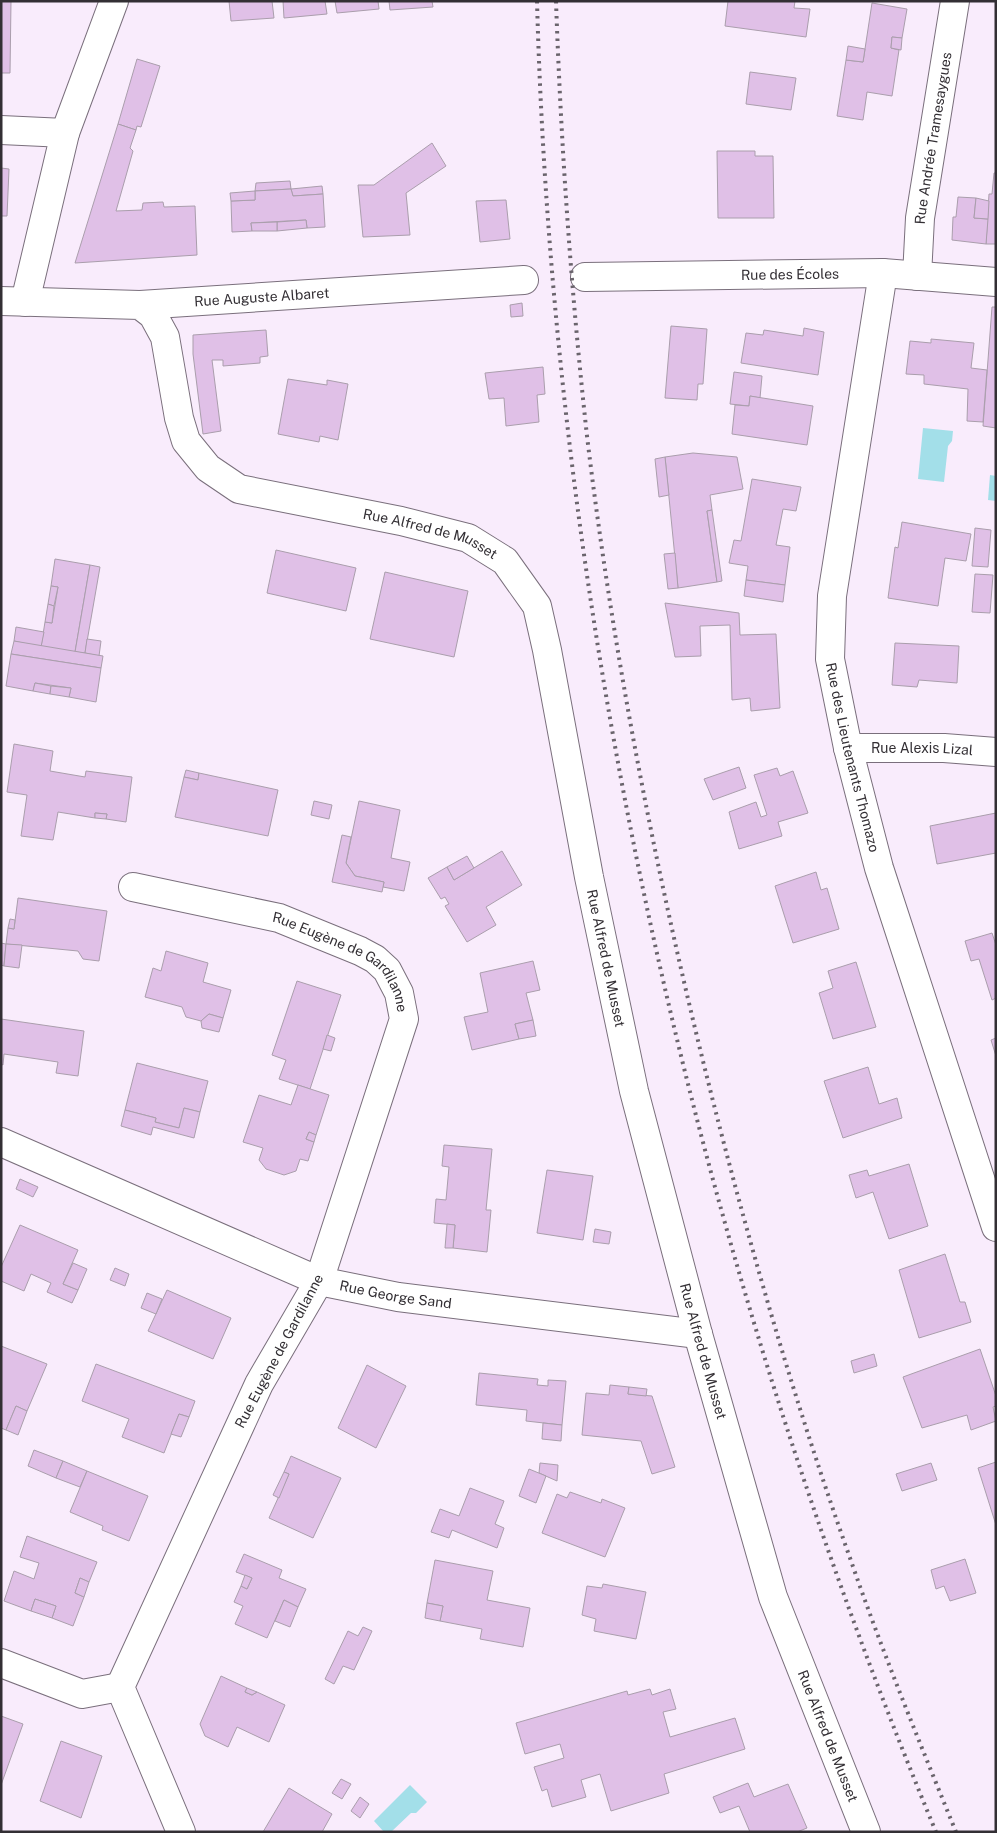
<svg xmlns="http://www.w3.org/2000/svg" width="997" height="1833" font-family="'Public Sans',sans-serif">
  <rect width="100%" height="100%" fill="#f9ecfc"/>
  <g fill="#a3dfe9">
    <path d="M923,428l30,3 -1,10 -4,5 -4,36 -26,-3z"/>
    <path d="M990,475l6,1v25l-8,-1z"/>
    <path d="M410,1785l17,17 -11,11h-5l-20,19h-7l-10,-11z"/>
  </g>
  <g fill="#e0c0e7" stroke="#aa9eac">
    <path d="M1,1h10l-1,72h-9z"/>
    <path d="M229,1h43l2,17 -43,3z"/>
    <path d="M283,1h42l2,13 -43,4z"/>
    <path d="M335,1h43l1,8 -42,4z"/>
    <path d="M389,1h43l1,6 -43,3z"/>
    <path d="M728,1h67l-1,7 16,1 -4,28 -81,-11z"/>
    <path d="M872,3l35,6 -5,29 -10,-1 -1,11 8,2 -7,46 -25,-4 -4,28 -26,-4 9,-56 17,2z"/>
    <path d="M892,37l10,1 -1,12 -10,-2z"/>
    <path d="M848,46l17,3 -2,13 -17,-2z"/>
    <path d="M137,59l23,7 -19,61 -4,-1 -1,4 -18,-6z"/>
    <path d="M750,72l46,6 -5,32 -45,-6z"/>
    <path d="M118,124l18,6 -6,18 3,3 -17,60 26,-1 1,-7 20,-1 1,5 31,-1 2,49 -122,8z"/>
    <path d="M432,143l14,23 -40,27 4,42 -47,2 -5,-52h16z"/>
    <path d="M717,151h38v5h18l1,62h-56z"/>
    <path d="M1,168l8,1 -2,47h-6z"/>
    <path d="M994,173h2v71h-10l3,-50h3z"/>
    <path d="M290,181l1,8 -36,2 1,-8z"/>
    <path d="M322,186l1,8 -30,2 -2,-7z"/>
    <path d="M291,189l2,7 30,-2 2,33 -18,1 -1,-8 -55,3 1,8 -20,1 -1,-31 24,-1v-9z"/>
    <path d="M255,191v9l-24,1 -1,-8z"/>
    <path d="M958,197l18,1 -2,20 14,1 -2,25 -34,-4 1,-23h3z"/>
    <path d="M976,198l13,3 -1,18 -14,-1z"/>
    <path d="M506,200l4,39 -30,3 -4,-41z"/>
    <path d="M306,220l1,8 -30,3v-9z"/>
    <path d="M277,222v9h-25l-1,-8z"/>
    <path d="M522,303l1,13 -12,1 -1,-12z"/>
    <path d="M992,307h4v121l-13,-2z"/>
    <path d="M671,326l36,3 -4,55h-5l-1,16 -32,-2z"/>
    <path d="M804,328l20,4 -6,43 -77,-12 5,-30 17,2 1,-5 39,6z"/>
    <path d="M266,330l2,26 -8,1v6l-37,3v-6h-11l9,71 -18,3 -10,-80v-19z"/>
    <path d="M931,339l43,4 -3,25 16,2 -4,52 -16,-1 1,-32 -44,-5v-9l-18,-1 4,-33 21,2z"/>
    <path d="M543,367l2,27 -8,1 2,27 -33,4 -2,-28 -15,1 -4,-26z"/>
    <path d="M734,372l28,4 -2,22 -10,-2 -1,10 -19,-2z"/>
    <path d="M288,379l39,6v-5l21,4 -10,56 -18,-4 -1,6 -41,-8z"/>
    <path d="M750,396l63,10 -6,39 -75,-11 3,-29 14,1z"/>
    <path d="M693,453l44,4 6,32 -33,6 2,15 -5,1 10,71 -39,6 -13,-131z"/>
    <path d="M665,457l4,38 -10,2 -4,-38z"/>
    <path d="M752,479l49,8 -5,24 -13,-2 -7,36 14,2 -5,38 -39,-5 2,-14 -19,-3 5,-23 7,1z"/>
    <path d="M712,510l10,71 -5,1 -10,-71z"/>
    <path d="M902,522l69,12 -5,27 -21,-3 -7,48 -50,-8 7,-51 3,1z"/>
    <path d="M975,528l16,2 -3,37 -16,-1z"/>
    <path d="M276,550l80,18 -10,43 -79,-18z"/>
    <path d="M675,553l3,35 -10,1 -4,-35z"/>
    <path d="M55,559l35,6 -15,87 -34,-5 4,-25 7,1 6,-36 -7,-1z"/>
    <path d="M90,565l10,2 -15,86 -10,-1z"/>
    <path d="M385,572l83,19 -14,66 -84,-18z"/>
    <path d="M975,574l18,1 -3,38 -18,-1z"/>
    <path d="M746,580l39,5 -2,17 -39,-6z"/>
    <path d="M51,586l7,1 -4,19 -6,-2z"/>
    <path d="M665,603l74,10 1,22 36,-1 4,74 -29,3 -1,-13 -18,2 -2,-75 -30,1 1,30 -26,1z"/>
    <path d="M48,604l6,2 -2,17 -7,-1z"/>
    <path d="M16,627l28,5 -3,15 -27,-6z"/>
    <path d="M87,639l14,2 -2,15 -14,-3z"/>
    <path d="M14,641l89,15 -2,12 -90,-14z"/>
    <path d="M895,643l64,3 -2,37 -38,-3 -2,7 -25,-2z"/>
    <path d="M11,654l90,14 -5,34 -27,-5 2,-9 -36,-5 -2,8 -27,-5z"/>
    <path d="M35,683l16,3 -1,8 -17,-3z"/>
    <path d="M51,686l20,2 -2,9 -19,-3z"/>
    <path d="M14,744l39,7 -3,20 35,6 1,-6 46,6 -6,45 -20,-3 1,-5 -12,-1v5l-37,-6 -5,28 -32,-4 6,-41 -20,-3z"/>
    <path d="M739,767l7,21 -33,12 -9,-21z"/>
    <path d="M777,768l3,8 13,-5 15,42 -30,9 4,14 -43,13 -10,-37 27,-10 5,15 6,-2 -13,-40z"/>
    <path d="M186,770l13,3 -1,7 -14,-3z"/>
    <path d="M199,773l79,17 -10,46 -93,-19 9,-40 14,3z"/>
    <path d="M314,801l18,4 -3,14 -18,-4z"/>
    <path d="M359,801l41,9 -9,48 19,4 -6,29 -21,-4 1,-5 -29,-6 -9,-13z"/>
    <path d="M95,813l12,1 -1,5 -11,-1z"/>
    <path d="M996,813v40l-59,11 -7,-38z"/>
    <path d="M342,835l9,2 -5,26 9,13 29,6 -2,10 -50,-10z"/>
    <path d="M502,851l20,34 -36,22 10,18 -29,17 -22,-36 4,-2 -4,-7 -4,2 -13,-21 19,-11 7,13z"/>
    <path d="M467,856l7,12 -20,12 -7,-13z"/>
    <path d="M816,872l5,18 6,-2 12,41 -46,14 -18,-57z"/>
    <path d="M18,898l89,13 -8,50 -16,-2 -5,-8 -72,-7 2,-16 6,1z"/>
    <path d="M10,919l5,1 -1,9 -6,-1z"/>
    <path d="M992,933l4,12v53l-4,2 -13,-41 -8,2 -6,-20z"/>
    <path d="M1,943l5,1 -2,22 -3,-1z"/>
    <path d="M6,944l16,1 -3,23 -15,-2z"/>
    <path d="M166,951l42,12 -5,19 28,8 -8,28 -14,-4 -8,7 -15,-4 -4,-10 -37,-10 8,-29 8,3z"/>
    <path d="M533,961l7,29 -14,3 7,27 -18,4 4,15 -47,11 -8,-33 24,-5 -8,-39z"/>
    <path d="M856,962l20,65 -43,12 -14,-46 14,-5 -5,-17z"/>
    <path d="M297,981l44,14 -31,94 -31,-10 7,-19 -14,-5z"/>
    <path d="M209,1014l14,4 -4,14 -17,-4 -1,-7z"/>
    <path d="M1,1019l83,12 -6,45 -22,-3 2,-11 -54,-8 -1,11 -2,-1z"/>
    <path d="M533,1020l3,16 -17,3 -4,-15z"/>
    <path d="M327,1035l8,3 -4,13 -8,-2z"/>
    <path d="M996,1038v18l-5,-16z"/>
    <path d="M137,1063l71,18 -8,31 -16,-4 -5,20 -24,-6 1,-4 -31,-8z"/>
    <path d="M868,1067l11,37 18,-6 5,20 -59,20 -19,-57z"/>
    <path d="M298,1085l31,10 -13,40 -7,-3 -3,7 8,3 -6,19 -8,-2 -4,12 -12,4 -18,-6 -7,-9 4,-12 -20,-6 16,-47 32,10z"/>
    <path d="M184,1108l16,4 -6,26 -41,-11 -2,8 -30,-9 4,-16 31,8 -1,4 24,6z"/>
    <path d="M309,1132l7,3 -2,7 -8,-3z"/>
    <path d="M444,1145l48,4 -6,61h5l-4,42 -34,-4 2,-23 -21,-2 2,-24 10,1 3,-33 -7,-1z"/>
    <path d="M909,1164l19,62 -39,13 -16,-47 -17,6 -7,-23 18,-5 2,6z"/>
    <path d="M547,1170l46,6 -10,64 -46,-7z"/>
    <path d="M20,1179l18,8 -5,10 -17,-8z"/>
    <path d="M447,1224l8,1 -2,23h-8z"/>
    <path d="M20,1225l58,25 -15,34 15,6 -6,13 -25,-11 4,-9 -20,-9 -7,17 -23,-10v-14z"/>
    <path d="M595,1229l16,3 -2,12 -16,-2z"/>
    <path d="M945,1254l15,48h5l6,20 -52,16 -20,-68z"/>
    <path d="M73,1263l14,6 -9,21 -15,-6z"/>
    <path d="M115,1268l14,6 -4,12 -15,-6z"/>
    <path d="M167,1290l64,28 -18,41 -65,-28z"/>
    <path d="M147,1293l15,6 -6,15 -15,-6z"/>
    <path d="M1,1346l46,18 -20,47 -11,-5 -10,24 -5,-2z"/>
    <path d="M980,1349l16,47v10l-3,1 3,14 -25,9 -4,-15 -45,13 -19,-51z"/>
    <path d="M874,1354l3,12 -23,7 -3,-12z"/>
    <path d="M96,1364l99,37 -6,16 -10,-3 -15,39 -42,-16 7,-18 -47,-18z"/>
    <path d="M367,1365l39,21 -30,62 -38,-20z"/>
    <path d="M479,1373l59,6 -1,6 11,1v-6l18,1 -4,44 -36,-4 1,-11 -51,-5z"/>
    <path d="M610,1385l19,2 -1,7 24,2 23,71 -23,7 -11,-33 -59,-6 4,-42 23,2z"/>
    <path d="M629,1387l18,2 -1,7 -18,-2z"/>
    <path d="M16,1406l11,5 -9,24 -12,-5z"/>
    <path d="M179,1414l10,3 -8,20 -10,-3z"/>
    <path d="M543,1423l19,2 -1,16 -19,-2z"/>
    <path d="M34,1450l29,11 -7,17 -28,-12z"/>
    <path d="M291,1456l50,22 -28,60 -44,-20 20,-44 -5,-2z"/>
    <path d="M63,1461l24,10 -7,16 -24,-9z"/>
    <path d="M996,1462v63l-18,-57z"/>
    <path d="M540,1463l18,2 -1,16 -18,-8z"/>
    <path d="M931,1463l6,17 -35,11 -6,-17z"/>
    <path d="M529,1469l17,7 -10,27 -17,-7z"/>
    <path d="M87,1471l61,25 -19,45 -27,-11 1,-4 -33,-14z"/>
    <path d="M284,1472l5,2 -10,24 -6,-3z"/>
    <path d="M470,1488l34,13 -9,23 9,4 -7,20 -45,-18 -3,8 -18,-6 9,-23 19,7z"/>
    <path d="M570,1492l31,11 1,-4 23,9 -20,49 -63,-24 15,-39 10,4z"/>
    <path d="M27,1536l70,26 -8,20 -9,-4 -5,15 9,4 -11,29 -21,-8 4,-12 -21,-7 -4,12 -27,-10 10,-30 20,8 5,-16 -19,-6z"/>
    <path d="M244,1554l38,16 -3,8 27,11 -8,18 -14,-7 -17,38 -32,-14 8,-18 -9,-4 7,-16 6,3 5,-11 -16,-6z"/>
    <path d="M965,1559l11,34 -26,8 -6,-15 -8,3 -5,-19z"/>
    <path d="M435,1560l58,11 -6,29 43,8 -7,39 -43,-8 2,-10 -42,-8 3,-15 -16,-3z"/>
    <path d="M245,1575l7,3 -5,11 -6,-3z"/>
    <path d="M80,1578l9,4 -5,15 -9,-4z"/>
    <path d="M603,1584l43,8 -10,47 -42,-8 2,-12 -14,-4 5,-29 15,2z"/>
    <path d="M35,1599l21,7 -4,12 -21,-7z"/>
    <path d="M284,1600l14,7 -8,20 -15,-6z"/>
    <path d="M427,1603l16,3 -3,15 -15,-3z"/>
    <path d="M363,1627l9,4 -18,39 -11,-4 -9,18 -9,-5 23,-48 10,5z"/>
    <path d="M221,1676l26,12 -2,4 7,3 5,-3 28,13 -16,37 -32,-15 -9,20 -23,-11 -5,-12z"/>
    <path d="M247,1688l10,4 -5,3 -7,-3z"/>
    <path d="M650,1689l2,6 18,-6 6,20 -13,3 7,25 65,-19 10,31 -81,25 5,19 -58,18 -11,-37 -19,6 5,17 -34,10 -5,-18 -5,2 -8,-24 30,-9 -4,-14 -35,10 -9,-31 111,-32 1,4z"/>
    <path d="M1,1716l22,8 -22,61z"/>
    <path d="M61,1741l41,15 -21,62 -41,-17z"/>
    <path d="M341,1779l10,5 -9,15 -10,-6z"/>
    <path d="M748,1783l6,14 34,-13 19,44 -10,4h-47l-11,-26 -19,7 -7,-16z"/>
    <path d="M289,1788l43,26 -10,18h-59z"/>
    <path d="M360,1797l9,7 -9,14 -9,-7z"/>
  </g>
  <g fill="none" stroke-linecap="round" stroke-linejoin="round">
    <defs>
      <g id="minor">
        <path d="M1,130l64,3 -40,169"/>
        <path d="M65,133l49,-132"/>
        <path id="s1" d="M883,273l-51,323 -2,63 18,89 31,120 117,359"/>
        <path id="s2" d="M917,276l3,-58 35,-217"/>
        <path id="s3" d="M585,277l298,-4 113,9"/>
        <path id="s4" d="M140,305l384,-25"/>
        <path id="s5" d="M848,748h96l52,4"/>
        <path id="s6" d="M133,887l146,31 81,33 15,8 12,11 12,23 5,26 -85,262 -60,103 -139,303 61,145"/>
        <path id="s7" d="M1,1142l318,139 79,16 300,37"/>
        <path d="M1,1663l81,31 38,-7"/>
      </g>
      <g id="tertiary">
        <path id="s8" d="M1,301l139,4 13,10 12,22 14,81 7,23 22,27 31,21 162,32 67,17 37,23 32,45 10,44 42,227 45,214 64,243 75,263 93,235"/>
      </g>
    </defs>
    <use href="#minor" stroke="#7a6f7c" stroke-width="30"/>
    <use href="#tertiary" stroke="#7a6f7c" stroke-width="30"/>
    <use href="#minor" stroke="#fff" stroke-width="28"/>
    <use href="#tertiary" stroke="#fff" stroke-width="28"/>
    <g stroke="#6a646c" stroke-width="4" stroke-dasharray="2.5 5" stroke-linecap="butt">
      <path d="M537,1c17,627 159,1253 399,1831"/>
      <path d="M556,1c5,145 15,290 31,435 27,225 71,449 127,669 39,153 83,304 136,453 32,93 69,183 106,274"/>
    </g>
  </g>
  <g text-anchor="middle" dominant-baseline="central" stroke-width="4" stroke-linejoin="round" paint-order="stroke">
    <g font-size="14" fill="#332f34" stroke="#fefffe">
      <text stroke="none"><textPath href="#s2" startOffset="139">Rue Andrée Tramesaygues</textPath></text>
      <text stroke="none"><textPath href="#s3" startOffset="205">Rue des Écoles</textPath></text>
      <text stroke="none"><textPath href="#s4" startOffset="122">Rue Auguste Albaret</textPath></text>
      <text stroke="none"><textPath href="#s8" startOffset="556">Rue Alfred de Musset</textPath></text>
      <text stroke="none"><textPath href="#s5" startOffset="74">Rue Alexis Lizal</textPath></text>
      <text stroke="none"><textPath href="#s1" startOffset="491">Rue des Lieutenants Thomazo</textPath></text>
      <text stroke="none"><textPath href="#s8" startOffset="1051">Rue Alfred de Musset</textPath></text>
      <text stroke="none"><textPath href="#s6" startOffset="229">Rue Eugène de Gardilanne</textPath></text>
      <text stroke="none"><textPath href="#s7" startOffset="425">Rue George Sand</textPath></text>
      <text transform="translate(279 1351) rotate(-62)">Rue Eugène de Gardilanne</text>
      <text stroke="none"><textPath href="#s8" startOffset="1456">Rue Alfred de Musset</textPath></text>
      <text stroke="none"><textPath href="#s8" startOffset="1861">Rue Alfred de Musset</textPath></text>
    </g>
  </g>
  <rect width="997" height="1833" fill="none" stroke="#332f34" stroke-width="5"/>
</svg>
